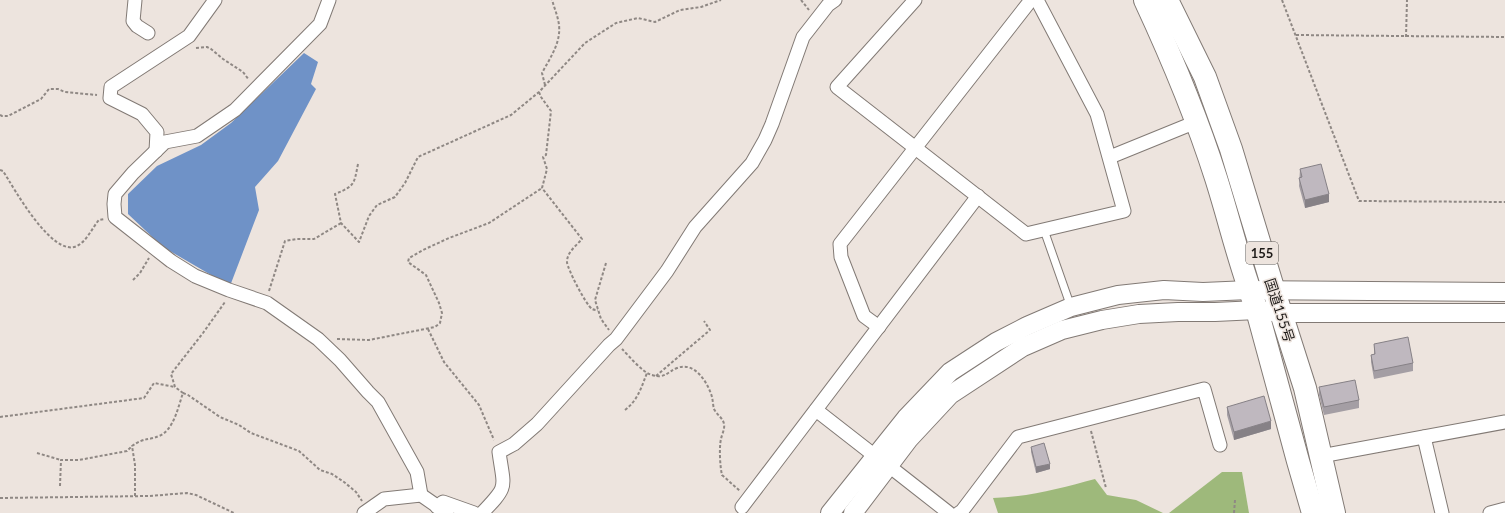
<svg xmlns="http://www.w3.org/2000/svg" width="1505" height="513" font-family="Lato,'Noto Sans JP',sans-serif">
  <rect width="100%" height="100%" fill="#ede4de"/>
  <g fill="#9eb97b">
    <path d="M1222,472h20l7,41h-80z"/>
    <path d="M1095,479l12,16 29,5 27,13h-165l-5,-15c35,-1 69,-10 102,-19z"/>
  </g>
  <path fill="#6f92c7" d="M304,53l14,9 -7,22 5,5 -38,72 -23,26 4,23 -29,76 -67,-39 -35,-33v-20l29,-28 44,-21 30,-22z"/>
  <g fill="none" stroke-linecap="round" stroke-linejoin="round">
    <defs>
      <path id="lane" d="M1044,230l27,77"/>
      <g id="street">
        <path d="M135,0l-2,21 4,5 11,7"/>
        <path d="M329,0l-9,24 -85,86 -38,26 -32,6 -32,31 -18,21 -1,10 1,13 56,44 24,15 34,14 38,13 51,36 22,21 28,32 10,10 39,70 4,23"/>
        <path d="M915,0l-78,87 189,147 98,-23 -27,-97 -60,-114"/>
        <path d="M156,151l1,-19 -15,-18 -32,-16 1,-11 78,-51 26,-36"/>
        <path d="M1110,157l86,-35"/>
        <path d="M879,327l-15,-11 -23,-59 -1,-13 191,-244"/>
        <path d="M816,410l59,46"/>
        <path d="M1424,437l18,76"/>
        <path d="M1321,456l184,-34"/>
        <path d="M889,466l60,47"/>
        <path d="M437,507l6,-5 31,11"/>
        <path d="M742,507l236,-311"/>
        <path d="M364,513l20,-14 37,-4 26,18"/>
        <path d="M482,513c27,-28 22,-24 17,-61l15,-8 23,-20 72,-79 7,-6 51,-68 28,-44 57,-64 13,-23 7,-16 31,-87 25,-32 7,-5"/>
        <path d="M959,513l3,-2 56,-74 186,-48 16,56"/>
        <path d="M1490,513l15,-4"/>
      </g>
      <g id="secondary">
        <path d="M830,513l76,-95 44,-46 46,-30 31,-16 44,-19 47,-12 46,-5 39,2 46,-2 256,2"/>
        <path d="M853,513l56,-74 41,-44 73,-48 39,-17 40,-10 37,-6 39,-2h37l42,-2 24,3h224"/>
      </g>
      <g id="highway">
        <path d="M1145,0c27,58 52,118 71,178 14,44 24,89 41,132l41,151 15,52"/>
        <path d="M1167,0l38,77 26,72 43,142 31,97 29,125"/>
      </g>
    </defs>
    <use href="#lane" stroke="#827a75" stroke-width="9"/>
    <use href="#street" stroke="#827a75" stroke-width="15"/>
    <use href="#secondary" stroke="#827a75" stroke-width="20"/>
    <use href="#highway" stroke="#827a75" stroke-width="24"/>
    <g stroke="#8f8884" stroke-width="2" stroke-dasharray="3 2" stroke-linecap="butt">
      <path d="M801,0l8,10"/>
      <path d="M1282,0l77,201 146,1"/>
      <path d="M1296,35l209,2"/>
      <path d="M1406,37l1,-37"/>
      <path d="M196,48l11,-1 4,2 12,10 20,13 6,8"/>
      <path d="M545,85l-3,-12c8,-15 19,-30 17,-48 -1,-8 -4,-15 -6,-22l-1,-3"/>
      <path d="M539,92l2,5 10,14 -5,44 -3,2 4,12 -5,19 40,51c-6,7 -15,13 -15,23 0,6 19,43 25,47 2,1 4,1 6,1"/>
      <path d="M0,115l2,1h6l33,-17 8,-10h9l7,3 32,3"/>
      <path d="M358,164c-4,20 -3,22 -23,30l6,29 18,19 10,-26 8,-11 18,-8 10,-14 13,-26 93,-42 28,-23 46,-49 31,-20 22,-5 17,4 25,-12 21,-3 20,-7"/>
      <path d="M0,170l3,1c11,17 49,87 74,75 10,-5 15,-18 22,-26l5,-1"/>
      <path d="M606,263l-11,37 6,19 8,11"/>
      <path d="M133,280l7,-7 9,-15"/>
      <path d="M269,291l16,-50 12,-2h17l27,-16"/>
      <path d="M428,329l16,33 35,43 15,35"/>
      <path d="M337,339l32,1 66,-13 5,-4 2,-10 -3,-10 -13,-28 -18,-13 1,-4 14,-8 26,-12 40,-15 53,-35"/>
      <path d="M622,349c7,7 21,24 30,26 13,4 15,-3 25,-7 18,-7 31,15 35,29 1,4 1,9 2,12 3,6 9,9 10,15 1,5 -2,10 -3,15 -2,8 -1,28 1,36l18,16"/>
      <path d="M656,376l54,-46 -6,-9"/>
      <path d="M183,393l5,2 32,22 19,8 12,8 48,18 21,19 12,4 12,8 12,10 6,9"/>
      <path d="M625,410c13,-10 16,-22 22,-37"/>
      <path d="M0,417l144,-19 10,-15 21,4"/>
      <path d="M1091,431l15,57"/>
      <path d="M37,453l24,7"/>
      <path d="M60,486l1,-26h18l48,-9 5,-5"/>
      <path d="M135,496v-31l-3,-19c13,-9 15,-5 27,-10 15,-6 19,-29 24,-43l-8,-6 -4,-13 32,-41 22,-31"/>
      <path d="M0,498l149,-2 38,-3 9,2 38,18"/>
      <path d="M1234,513l1,-13"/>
    </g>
    <use href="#lane" stroke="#fff" stroke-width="7"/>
    <use href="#street" stroke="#fff" stroke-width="13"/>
    <use href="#secondary" stroke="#fff" stroke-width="18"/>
    <use href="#highway" stroke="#fff" stroke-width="22"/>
  </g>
  <g fill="#a49ea4">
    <path d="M1300,169l29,33 -24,6 -6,-22z"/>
    <path d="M1374,344l39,19v8l-39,8 -3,-17v-7l3,-1z"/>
    <path d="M1319,387l40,13v8l-35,7 -5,-20z"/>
    <path d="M1227,407l44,22 -37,11 -7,-25z"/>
    <path d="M1031,447l19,22 -14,4 -5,-21z"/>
  </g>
  <g fill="#868186">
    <path d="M1329,194v8l-24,6v-8z"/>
    <path d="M1271,421v8l-37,11v-8z"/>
    <path d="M1050,464v5l-14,4v-6z"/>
  </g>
  <g fill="#bfb8bf" stroke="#868186">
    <path d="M1321,164l8,30 -24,6 -6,-22 3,-1 -2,-8z"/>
    <path d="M1408,337l5,26 -39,8 -3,-16 4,-1 -1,-10z"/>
    <path d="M1355,380l4,20 -35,7 -5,-20z"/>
    <path d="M1264,396l7,25 -37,11 -7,-25z"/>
    <path d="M1044,443l6,21 -14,3 -5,-20z"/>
  </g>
  <g text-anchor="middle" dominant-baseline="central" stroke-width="3" stroke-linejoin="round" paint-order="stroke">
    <rect fill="#ede4de" stroke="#5b5753" stroke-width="1" x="1246" y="242" width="32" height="22" rx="3"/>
    <g font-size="13" font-weight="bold" fill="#1d1a18">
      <text x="1262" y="253">155</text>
    </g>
    <g font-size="14" fill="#1d1a18" stroke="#ede4de">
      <text transform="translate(1280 310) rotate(72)">国道155号</text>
    </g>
  </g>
</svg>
